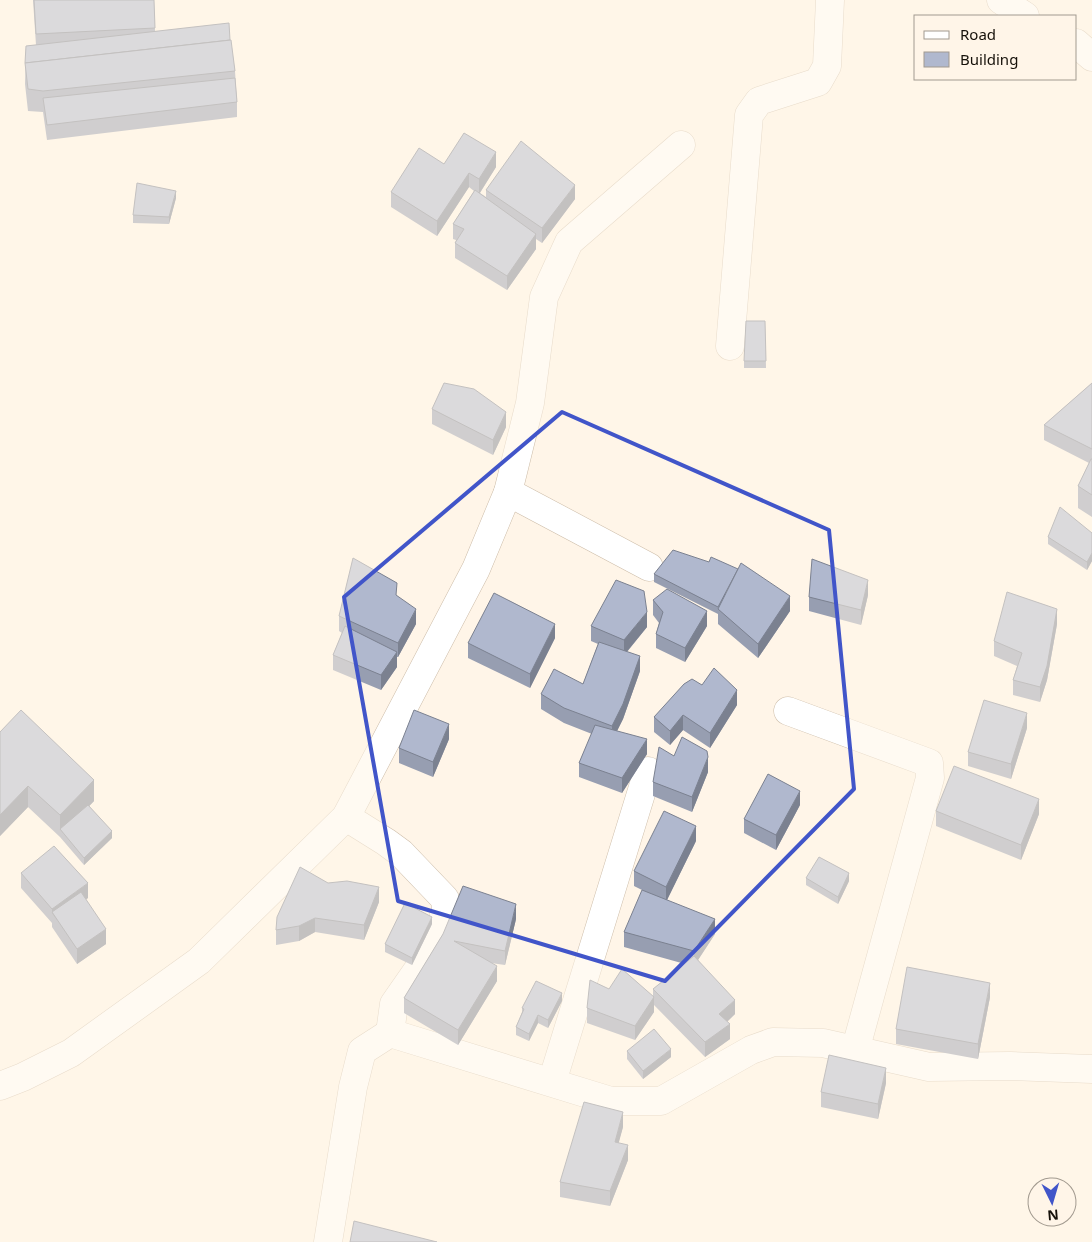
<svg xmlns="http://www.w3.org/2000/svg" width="1092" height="1242" font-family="'Noto Sans',sans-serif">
  <rect width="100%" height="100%" fill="#fff5e8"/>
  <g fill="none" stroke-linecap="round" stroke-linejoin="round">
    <defs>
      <g id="street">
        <path d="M1001,0l24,16"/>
        <path d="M1076,43l16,14"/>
        <path d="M730,346l19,-231 10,-14 59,-19 9,-16 3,-66"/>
        <path d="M508,492l141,75"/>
        <path d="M788,711l141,52 1,15 -75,273"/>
        <path d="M346,817l40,25 15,11 44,46 1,11 -13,38 -39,56 -4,29"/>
        <path d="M552,1082l96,-311"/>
        <path d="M0,1086l23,-9 48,-24 128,-92 147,-144 130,-248 32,-77 22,-89 14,-106 25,-55 112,-97"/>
        <path d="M328,1242l25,-155 9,-36 28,-18 221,68h50l90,-51 22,-8 50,1 106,24 81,-1 82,3"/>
      </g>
    </defs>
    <use href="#street" stroke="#cdbda9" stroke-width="29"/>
    <use href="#street" stroke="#fff" stroke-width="28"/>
  </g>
  <g fill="#979eb1">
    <path d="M33,0h121l1,31 75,9 5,31 2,31v15l-190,23 -4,-28 -15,-1 -3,-27 1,-38 10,-1z"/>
    <path d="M444,164l52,3 -16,26 6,4v-7l89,9 -33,44 -6,-4v10l-29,41 -52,-32v-15l1,-3 -3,-1v-15l21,-33 -5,-4 -32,49 -46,-29v-15z"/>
    <path d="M176,198l-7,26 -36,-1v-8z"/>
    <path d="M765,321l1,47h-22v-7z"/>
    <path d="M1092,383v134l-14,-9v-22l11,-23 -45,-23v-15z"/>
    <path d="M432,409l74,18 -13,28 -61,-31z"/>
    <path d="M1092,533v28l-5,9 -39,-26v-7z"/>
    <path d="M654,574l136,37 -32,47 -40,-34v-10l-64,-32z"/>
    <path d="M868,595l-7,30 -52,-14v-14z"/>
    <path d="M397,596l19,28 -18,33h-1v10l-16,23 -48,-20v-15l9,-22 -3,-2v-15z"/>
    <path d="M653,600l54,26 -22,36 -29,-14v-14l3,-11 -6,-8z"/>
    <path d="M1057,624l-10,56 -7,22 -27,-7v-15l4,-14 -23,-10v-15z"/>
    <path d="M591,626l56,1 -20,25 13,19 -17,48 -6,12 30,23 -25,39 -43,-16v-14l13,-29 -28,-11 -23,-14v-15l42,-10 15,-40 -7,-3z"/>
    <path d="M555,638l-25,50 -62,-30v-15z"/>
    <path d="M702,685l35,20 -27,43 -27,-18 -13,15 -16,-13v-15z"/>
    <path d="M1027,728l-16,51 -43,-13v-14z"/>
    <path d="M0,732l94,69 -5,5 23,32 -28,27 -24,-28 -32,-30 -28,29z"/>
    <path d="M449,739l-16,38 -34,-14v-15z"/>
    <path d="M674,756l34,16 -16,40 -39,-16v-14z"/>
    <path d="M800,805l-24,45 -32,-17v-14z"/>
    <path d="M936,811l103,3 -18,46 -85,-34z"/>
    <path d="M696,841l-29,59 48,34 -17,26 37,54 -8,8 3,17 -25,18 -51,-52v7l-19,28 -48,-17v-15l22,-19 44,8v-8l32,-25 -61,-17v-15l22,-40 -12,-6v-15z"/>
    <path d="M21,873l67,25 -2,1 20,45 -29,20 -25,-37v-4l-31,-35z"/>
    <path d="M806,878l43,3 -11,23 -32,-19z"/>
    <path d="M328,883l51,19 -15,38 -49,-8 -16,9 -23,4v-15z"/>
    <path d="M516,919l-11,46 -14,-2 6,18 -39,64 -54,-32v-15l39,-64z"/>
    <path d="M432,924l-20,41 -27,-13v-8z"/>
    <path d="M990,997l-12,62 -82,-15v-15z"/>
    <path d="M562,1001l-14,27 -10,-5 -9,18 -13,-6v-8l6,-15v-4z"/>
    <path d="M627,1051l44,6 -28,22 -16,-20z"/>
    <path d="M886,1083l-8,36 -57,-12v-15z"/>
    <path d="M623,1127l-5,16 10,17 -18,46 -50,-9v-15z"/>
  </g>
  <g fill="#7b8190">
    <path d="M496,152v15l-17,27v-15z"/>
    <path d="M469,173v14l-32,49v-15z"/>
    <path d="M575,185v14l-33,44v-15z"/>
    <path d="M176,191v7l-7,26v-7z"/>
    <path d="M536,234v15l-29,41v-14z"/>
    <path d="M506,412v15l-13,28v-15z"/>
    <path d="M1092,553v8l-5,9v-8z"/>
    <path d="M868,580v15l-7,30v-15z"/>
    <path d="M790,596v15l-32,47v-14z"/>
    <path d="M416,609v15l-18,33v-14z"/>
    <path d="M1057,609v15l-10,56 -7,22v-15z"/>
    <path d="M707,611v15l-22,36v-14z"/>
    <path d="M647,612v15l-23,28v-15z"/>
    <path d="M555,624v14l-25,50v-14z"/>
    <path d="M397,652v15l-16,23v-15z"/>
    <path d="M640,656v15l-17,48 -11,22v-15z"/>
    <path d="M737,690v15l-27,43v-15z"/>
    <path d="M1027,713v15l-16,51v-15z"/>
    <path d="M683,715v15l-13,15v-14z"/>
    <path d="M449,724v15l-16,38v-15z"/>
    <path d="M647,739v15l-25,39v-15z"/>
    <path d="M708,757v15l-16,40v-15z"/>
    <path d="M94,780v21l-31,32 -3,-4v-14z"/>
    <path d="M28,786v21l-28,29v-21z"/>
    <path d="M800,791v14l-24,45v-15z"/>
    <path d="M1039,799v15l-18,46v-15z"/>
    <path d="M696,826v15l-30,61v-15z"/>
    <path d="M112,831v7l-28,27v-7z"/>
    <path d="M849,873v8l-11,23v-7z"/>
    <path d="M88,883v15l-31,22 -5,-7v-4z"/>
    <path d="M379,887v15l-15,38v-15z"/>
    <path d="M516,904v15l-11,46v-14z"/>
    <path d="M432,917v7l-20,41v-7z"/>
    <path d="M315,918v14l-16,9v-15z"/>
    <path d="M715,919v15l-21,32v-15z"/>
    <path d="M106,929v15l-29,20v-15z"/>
    <path d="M497,966v15l-39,64v-15z"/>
    <path d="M990,983v14l-12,62v-15z"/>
    <path d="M562,993v8l-14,27v-8z"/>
    <path d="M654,997v15l-19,28v-14z"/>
    <path d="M735,1000v14l-16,15v-15z"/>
    <path d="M538,1015v8l-9,18v-7z"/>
    <path d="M730,1024v15l-25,18v-15z"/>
    <path d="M671,1049v8l-28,22v-8z"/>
    <path d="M886,1068v15l-8,36v-15z"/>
    <path d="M623,1112v15l-8,30v-15z"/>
    <path d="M628,1145v15l-18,46v-15z"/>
  </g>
  <g fill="#b0b8ce" stroke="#7b8190">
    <path d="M34,0h120l1,28 -119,6z"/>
    <path d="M229,23l1,17 -205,23 1,-17z"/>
    <path d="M231,40l4,31 -192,20 -15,-2 -3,-26z"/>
    <path d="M235,78l2,24 -190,23 -4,-27z"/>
    <path d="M464,133l32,19 -17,27 -10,-6 -32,48 -46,-29 28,-44 25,16z"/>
    <path d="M521,141l54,44 -33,43 -56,-38z"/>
    <path d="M137,183l39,8 -7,26 -36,-2z"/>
    <path d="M475,190l61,44 -29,42 -52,-33 9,-14 -11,-5z"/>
    <path d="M746,321h19l1,40h-22z"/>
    <path d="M444,383l30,6 32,23 -13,28 -61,-31z"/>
    <path d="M1092,383v66l-48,-24z"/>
    <path d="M1091,459h1v36l-14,-9z"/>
    <path d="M1060,507l32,26v20l-5,9 -39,-25z"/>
    <path d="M673,550l36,12 2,-5 27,12 -20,38 -64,-33z"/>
    <path d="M353,558l44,25 -1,12 20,14 -18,34 -59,-27z"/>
    <path d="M812,559l56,21 -7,30 -52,-13z"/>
    <path d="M741,563l49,33 -32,48 -40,-35z"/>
    <path d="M616,580l28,11 3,21 -23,28 -33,-14z"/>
    <path d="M667,589l40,22 -22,37 -29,-14 7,-22 -10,-12z"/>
    <path d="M1007,592l50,17 -10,57 -7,21 -27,-7 9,-27 -28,-12z"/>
    <path d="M494,593l61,31 -25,50 -62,-31z"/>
    <path d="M345,626l52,26 -16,23 -48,-20z"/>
    <path d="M599,642l41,14 -17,48 -11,22 -48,-18 -23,-14 13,-25 29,15z"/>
    <path d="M714,668l23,22 -27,43 -27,-18 -13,16 -16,-14 30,-33 8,-5 10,6z"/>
    <path d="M984,700l43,13 -16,51 -43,-12z"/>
    <path d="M21,710l73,70 -34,35 -32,-29 -28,29v-83z"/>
    <path d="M414,710l35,14 -16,38 -34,-14z"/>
    <path d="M595,725l52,14 -25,39 -43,-15z"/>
    <path d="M682,737l25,14 1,6 -16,40 -39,-15 6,-35 15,9z"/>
    <path d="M954,766l85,33 -18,46 -85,-34z"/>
    <path d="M768,774l32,17 -24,44 -32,-16z"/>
    <path d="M88,805l24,26 -28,27 -24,-29z"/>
    <path d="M664,811l32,15 -30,61 -32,-16z"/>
    <path d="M54,846l34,37 -36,26 -31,-36z"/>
    <path d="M819,857l30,16 -11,24 -32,-19z"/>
    <path d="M300,867l28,16 19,-2 32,6 -15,38 -49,-7 -16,8 -23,4 1,-13z"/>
    <path d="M463,886l53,18 -11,47 -51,-10 43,25 -39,64 -54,-32 39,-64z"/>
    <path d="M642,890l73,29 -21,32 -70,-19z"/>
    <path d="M81,892l25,37 -29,20 -25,-37z"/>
    <path d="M405,903l27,14 -20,41 -27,-14z"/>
    <path d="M694,956l41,44 -16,14 11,10 -25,18 -52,-53z"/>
    <path d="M907,967l83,16 -12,61 -82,-15z"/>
    <path d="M622,969l32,28 -19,29 -48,-18 3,-28 19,9z"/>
    <path d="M536,981l26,12 -14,27 -10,-5 -9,19 -13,-7 8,-18 -2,-1z"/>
    <path d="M654,1029l17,20 -28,22 -16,-20z"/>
    <path d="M829,1055l57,13 -8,36 -57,-12z"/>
    <path d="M584,1102l39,10 -8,30 13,3 -18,46 -50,-9z"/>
    <path d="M354,1221l83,21h-87z"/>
  </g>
  <path d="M0 0H1092V1242H0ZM562,412l267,118 25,259 -189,192 -267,-80 -54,-304z" fill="#fff5e8" fill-opacity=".55" fill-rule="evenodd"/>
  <path fill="none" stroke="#4155c9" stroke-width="4" stroke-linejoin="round" d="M562,412l267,118 25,259 -189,192 -267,-80 -54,-304z"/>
  <rect x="914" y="15" width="162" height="65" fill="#fff5e8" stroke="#a29a8f"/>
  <rect x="924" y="31" width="25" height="8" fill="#ffffff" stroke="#a29a8f"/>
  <text x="960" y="40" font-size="15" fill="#16110a">Road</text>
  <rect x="924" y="52" width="25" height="15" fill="#b0b8ce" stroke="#a29a8f"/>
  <text x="960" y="65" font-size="15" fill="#16110a">Building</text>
  <g transform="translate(1052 1202) rotate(175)"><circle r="24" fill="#fff5e8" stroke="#a29a8f"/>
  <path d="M0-4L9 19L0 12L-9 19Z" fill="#4155c9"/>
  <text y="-8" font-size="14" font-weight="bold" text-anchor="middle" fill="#16110a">N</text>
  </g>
</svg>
